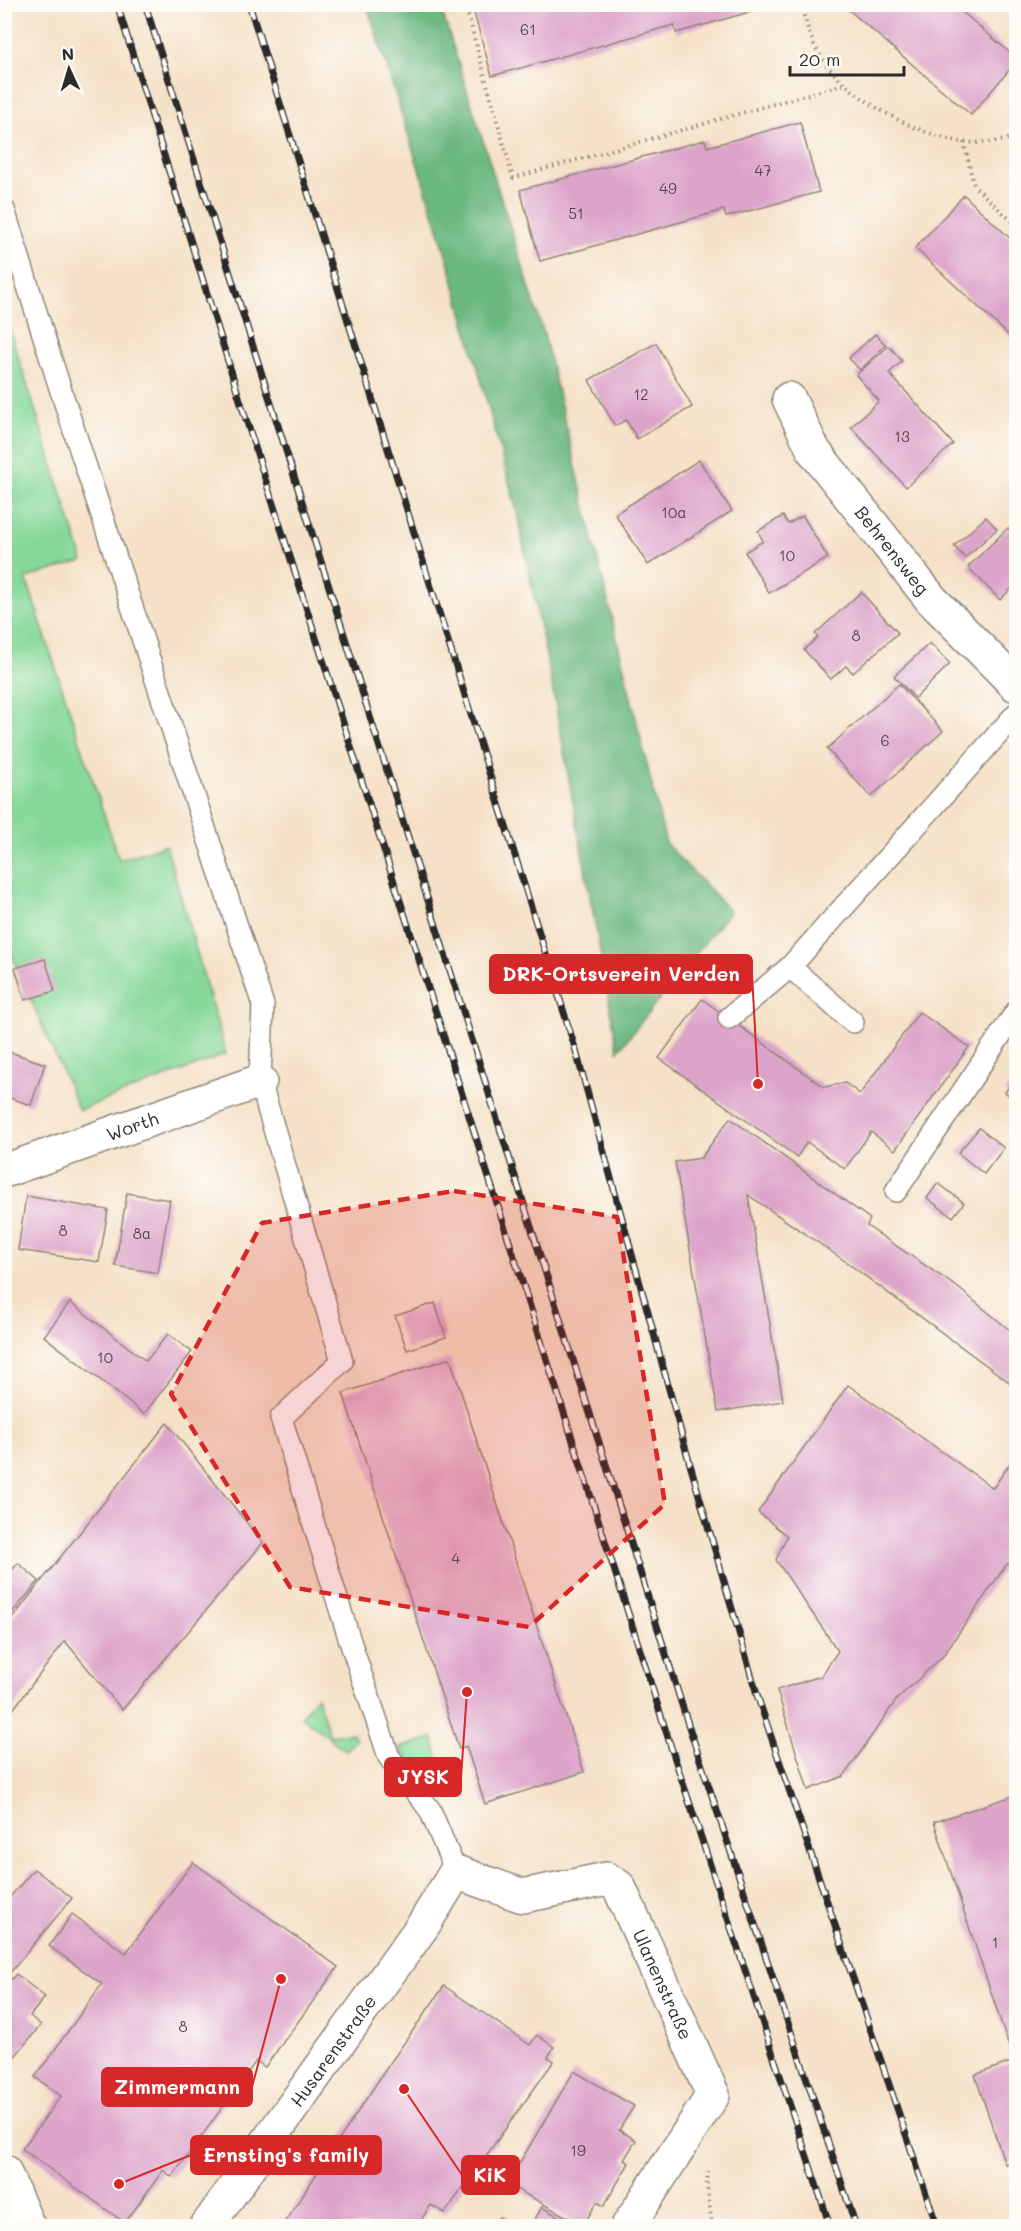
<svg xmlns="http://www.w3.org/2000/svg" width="1021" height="2231" font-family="Mali,sans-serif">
  <rect width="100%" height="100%" fill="#fdfcf7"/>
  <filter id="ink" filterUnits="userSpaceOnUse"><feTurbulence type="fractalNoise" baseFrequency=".0167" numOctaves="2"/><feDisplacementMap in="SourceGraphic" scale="12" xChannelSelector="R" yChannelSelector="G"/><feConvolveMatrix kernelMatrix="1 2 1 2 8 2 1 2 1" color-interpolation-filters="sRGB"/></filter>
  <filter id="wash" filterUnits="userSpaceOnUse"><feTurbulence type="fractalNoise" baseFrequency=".008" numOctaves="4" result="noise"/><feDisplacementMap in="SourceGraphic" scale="24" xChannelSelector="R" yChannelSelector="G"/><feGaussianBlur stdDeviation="1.35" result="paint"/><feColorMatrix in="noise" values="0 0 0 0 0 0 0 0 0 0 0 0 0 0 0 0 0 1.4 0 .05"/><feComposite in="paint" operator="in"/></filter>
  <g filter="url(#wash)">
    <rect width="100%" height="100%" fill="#f5e1c7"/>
    <g fill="#85d899" stroke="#588262" stroke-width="1.5">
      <path d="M4,312l79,249 -57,17 93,282 47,-15 60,209 -147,56 -74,-170z"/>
      <path d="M317,1696l13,40 23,-3 3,6 -10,12 -45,-35z"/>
      <path d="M433,1738l16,58 -25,-16 -25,-32z"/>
    </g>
    <path fill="#6cb881" stroke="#4c7256" stroke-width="1.5" d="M367,5h73l104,329 122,510 64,67 -112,140 -67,-371 -36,-176 -68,-247z"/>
    <g id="blocks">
      <g fill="#dda4ca">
        <path d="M479,4h288v3l-91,26 -2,-8 -182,51 -20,-70z"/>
        <path d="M842,4h111l63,54v4l-45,53z"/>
        <path d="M800,122l19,70 -93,25 -2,-7 -184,51 -20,-71 185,-50 2,7z"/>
        <path d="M964,195l52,49v98l-101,-94z"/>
        <path d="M875,334l11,11 -26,25 -11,-12z"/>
        <path d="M656,343l36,64 -55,32 -11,-19 -11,6 -26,-46z"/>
        <path d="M889,346l13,15 -13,12 64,71 -47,43 -55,-60 28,-26 -23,-26z"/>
        <path d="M699,460l33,51 -84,54 -33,-51z"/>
        <path d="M783,516l5,8 15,-8 25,42 -59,35 -24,-41 18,-11 -5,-10z"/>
        <path d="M986,517l11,12 -32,29 -11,-12z"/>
        <path d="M1008,528l8,8v48l-16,16 -32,-33z"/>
        <path d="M861,592l37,41 -45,40 -7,-7 -15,13 -27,-29 14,-13 -3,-3z"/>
        <path d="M930,643l20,21 -35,34 -21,-22z"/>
        <path d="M899,684l44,47 -72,66 -44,-48z"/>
        <path d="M45,959l10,32 -30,9 -10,-32z"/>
        <path d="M702,999l122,88 21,-4 15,11 59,-82 50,35 -74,103 -24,-18 -26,37 -38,-27 -10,15 -138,-99z"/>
        <path d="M7,1051l38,13 -14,41 -27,-9v-37z"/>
        <path d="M1016,1077v25l-11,-10z"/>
        <path d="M730,1118l140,101 -3,7 90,61 59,48v52l-174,-128 -94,-64 35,206 -65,11 -43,-250 26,-4z"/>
        <path d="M979,1128l25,20 -20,26 -26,-21z"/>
        <path d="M938,1183l26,20 -11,14 -26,-19z"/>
        <path d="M127,1193l43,7 -12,73 -43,-7z"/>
        <path d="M26,1196l82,14 -9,52 -81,-12z"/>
        <path d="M70,1302l76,59 22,-27 24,18 -48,62 -100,-78z"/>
        <path d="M435,1303l11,34 -39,13 -12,-34z"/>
        <path d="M450,1358l134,414 -99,32 -19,-58 -7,3 -116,-356z"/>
        <path d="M848,1385l145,103 23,-33v109h-9l-65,93 -45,42 -53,77 -36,14 -31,-100 44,-14 17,-25 -62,-91 11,-24 -29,-24z"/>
        <path d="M167,1423l96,120 -141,167 -57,-69 -57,75 -3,-3v-86z"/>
        <path d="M18,1563l21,18 -34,40v-42z"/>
        <path d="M1016,1795v365l-11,4 -30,-89 39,-14 -80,-239z"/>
        <path d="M193,1862l145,105 -73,100 -9,-6 -84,116 -9,-7 -38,53 -103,-74 39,-53 -26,-19 67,-93 -53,-38 23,-32 54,39z"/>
        <path d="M34,1869l38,29 -63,76 -5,-6v-64z"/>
        <path d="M16,1974l29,23 -15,19 11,9 -35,42 -2,-1v-78z"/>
        <path d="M444,1986l86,59 7,-10 17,12 -6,10 6,4 -109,152 -14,-8 -14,21h-135l106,-160z"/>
        <path d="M574,2071l60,35 -15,24 17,10 -12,20 5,3 -25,43 -7,-4 -14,24 -76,-42z"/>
        <path d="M542,2207l33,19h-44z"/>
        <path d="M499,2217l16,9h-22z"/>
      </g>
    </g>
  </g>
  <g filter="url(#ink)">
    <use href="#blocks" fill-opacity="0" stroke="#908679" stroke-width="1.5"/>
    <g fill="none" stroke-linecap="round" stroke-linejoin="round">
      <defs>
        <g id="lane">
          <path d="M4,210l57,181 202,614 -3,76 82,280 -61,57 69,223 39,116 41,53 26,62"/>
          <path d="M729,1018l61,-51"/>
          <path d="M853,1022l-63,-55 226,-253"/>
          <path d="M896,1191l120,-179"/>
        </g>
        <g id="street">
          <path id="s1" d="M789,399l25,52 117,148 85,86"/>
          <path id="s2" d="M4,1171l256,-90"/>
          <path d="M4,2171l24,55"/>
          <path id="s3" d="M207,2226l217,-302 32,-52 67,24 84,-17 12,8 94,208 -85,131"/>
        </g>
      </defs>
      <use href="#lane" stroke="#908679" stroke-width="24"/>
      <use href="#street" stroke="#908679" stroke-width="36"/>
      <g stroke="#908679" stroke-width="4" stroke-dasharray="1.5 4.5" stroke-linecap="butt">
        <path d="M465,4l48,174 331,-94"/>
        <path d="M801,4c4,16 9,34 17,48 24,43 96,82 144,90 17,2 39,0 54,-5"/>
        <path d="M964,142l10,44 42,39"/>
        <path d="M708,2171l-1,15 5,40"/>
      </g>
      <use href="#lane" stroke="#fff" stroke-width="21"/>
      <use href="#street" stroke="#fff" stroke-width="33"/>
      <defs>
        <g id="rail">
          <path d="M117,4l128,412 426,1331 159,479"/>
          <path d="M145,4l543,1720 168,502"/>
          <path d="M249,4l327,1047 109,396 73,251 179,528"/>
        </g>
      </defs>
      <use href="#rail" stroke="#2b2b2b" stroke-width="7"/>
      <use href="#rail" stroke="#fdfcf7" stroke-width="4.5" stroke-dasharray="14" stroke-linecap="butt"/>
    </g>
  </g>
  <path fill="#d62828" fill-opacity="0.2" stroke="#d62828" stroke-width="4.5" stroke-dasharray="12 8" stroke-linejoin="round" d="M454,1191l163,26 48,287 -136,123 -239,-40 -119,-193 91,-171z"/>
  <g text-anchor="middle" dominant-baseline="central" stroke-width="4.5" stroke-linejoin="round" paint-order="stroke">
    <g font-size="15" fill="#584953">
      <text x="528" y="29">61</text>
      <text x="763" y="170">47</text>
      <text x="668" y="188">49</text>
      <text x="576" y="213">51</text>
      <text x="641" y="394">12</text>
      <text x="902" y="436">13</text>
      <text x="674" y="512">10a</text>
      <text x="787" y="555">10</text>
      <text x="856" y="635">8</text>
      <text x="885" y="740">6</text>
      <text x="63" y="1230">8</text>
      <text x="142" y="1233">8a</text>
      <text x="105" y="1357">10</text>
      <text x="456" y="1558">4</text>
      <text x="995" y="1942">1</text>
      <text x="183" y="2026">8</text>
      <text x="578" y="2150">19</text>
    </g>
    <g font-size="18" fill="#2b2b2b" stroke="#fdfcf7">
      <text stroke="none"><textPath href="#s1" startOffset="184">Behrensweg</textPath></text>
      <text stroke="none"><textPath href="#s2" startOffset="136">Worth</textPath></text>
      <text stroke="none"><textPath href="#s3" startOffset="711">Ulanenstraße</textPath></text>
      <text stroke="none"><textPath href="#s3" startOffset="216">Husarenstraße</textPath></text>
    </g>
  </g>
  <path fill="none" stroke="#d62828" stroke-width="2" d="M758 1084L752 974M467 1692L461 1777M281 1979L252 2087M119 2184L191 2155M404 2089L462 2175"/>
  <g fill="#d62828" stroke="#fdfcf7" stroke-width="2">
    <circle cx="758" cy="1084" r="6"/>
    <circle cx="467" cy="1692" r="6"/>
    <circle cx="281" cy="1979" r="6"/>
    <circle cx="119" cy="2184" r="6"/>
    <circle cx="404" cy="2089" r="6"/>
  </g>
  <g fill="#d62828" stroke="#d62828" stroke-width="2">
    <rect x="490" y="955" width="262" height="38" rx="6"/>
    <rect x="385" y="1758" width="76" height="38" rx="6"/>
    <rect x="102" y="2068" width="150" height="38" rx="6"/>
    <rect x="191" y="2136" width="190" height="38" rx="6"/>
    <rect x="462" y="2156" width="57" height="38" rx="6"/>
  </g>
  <g font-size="20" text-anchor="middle" font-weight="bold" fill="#fff">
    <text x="621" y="981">DRK-Ortsverein Verden</text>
    <text x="423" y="1784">JYSK</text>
    <text x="177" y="2094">Zimmermann</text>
    <text x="286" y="2162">Ernsting's family</text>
    <text x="490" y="2182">KiK</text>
  </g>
  <rect width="1021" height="2231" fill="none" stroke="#fdfcf7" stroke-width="24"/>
  <g transform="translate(69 69) rotate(356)" stroke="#fdfcf7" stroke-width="4.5" paint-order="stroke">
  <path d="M0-4.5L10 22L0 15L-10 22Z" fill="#2b2b2b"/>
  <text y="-9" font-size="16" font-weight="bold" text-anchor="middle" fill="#2b2b2b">N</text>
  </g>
  <path d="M790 66v9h114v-9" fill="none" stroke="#2b2b2b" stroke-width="3"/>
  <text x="799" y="66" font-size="18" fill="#2b2b2b" stroke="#fdfcf7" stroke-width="4.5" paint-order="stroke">20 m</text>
</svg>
